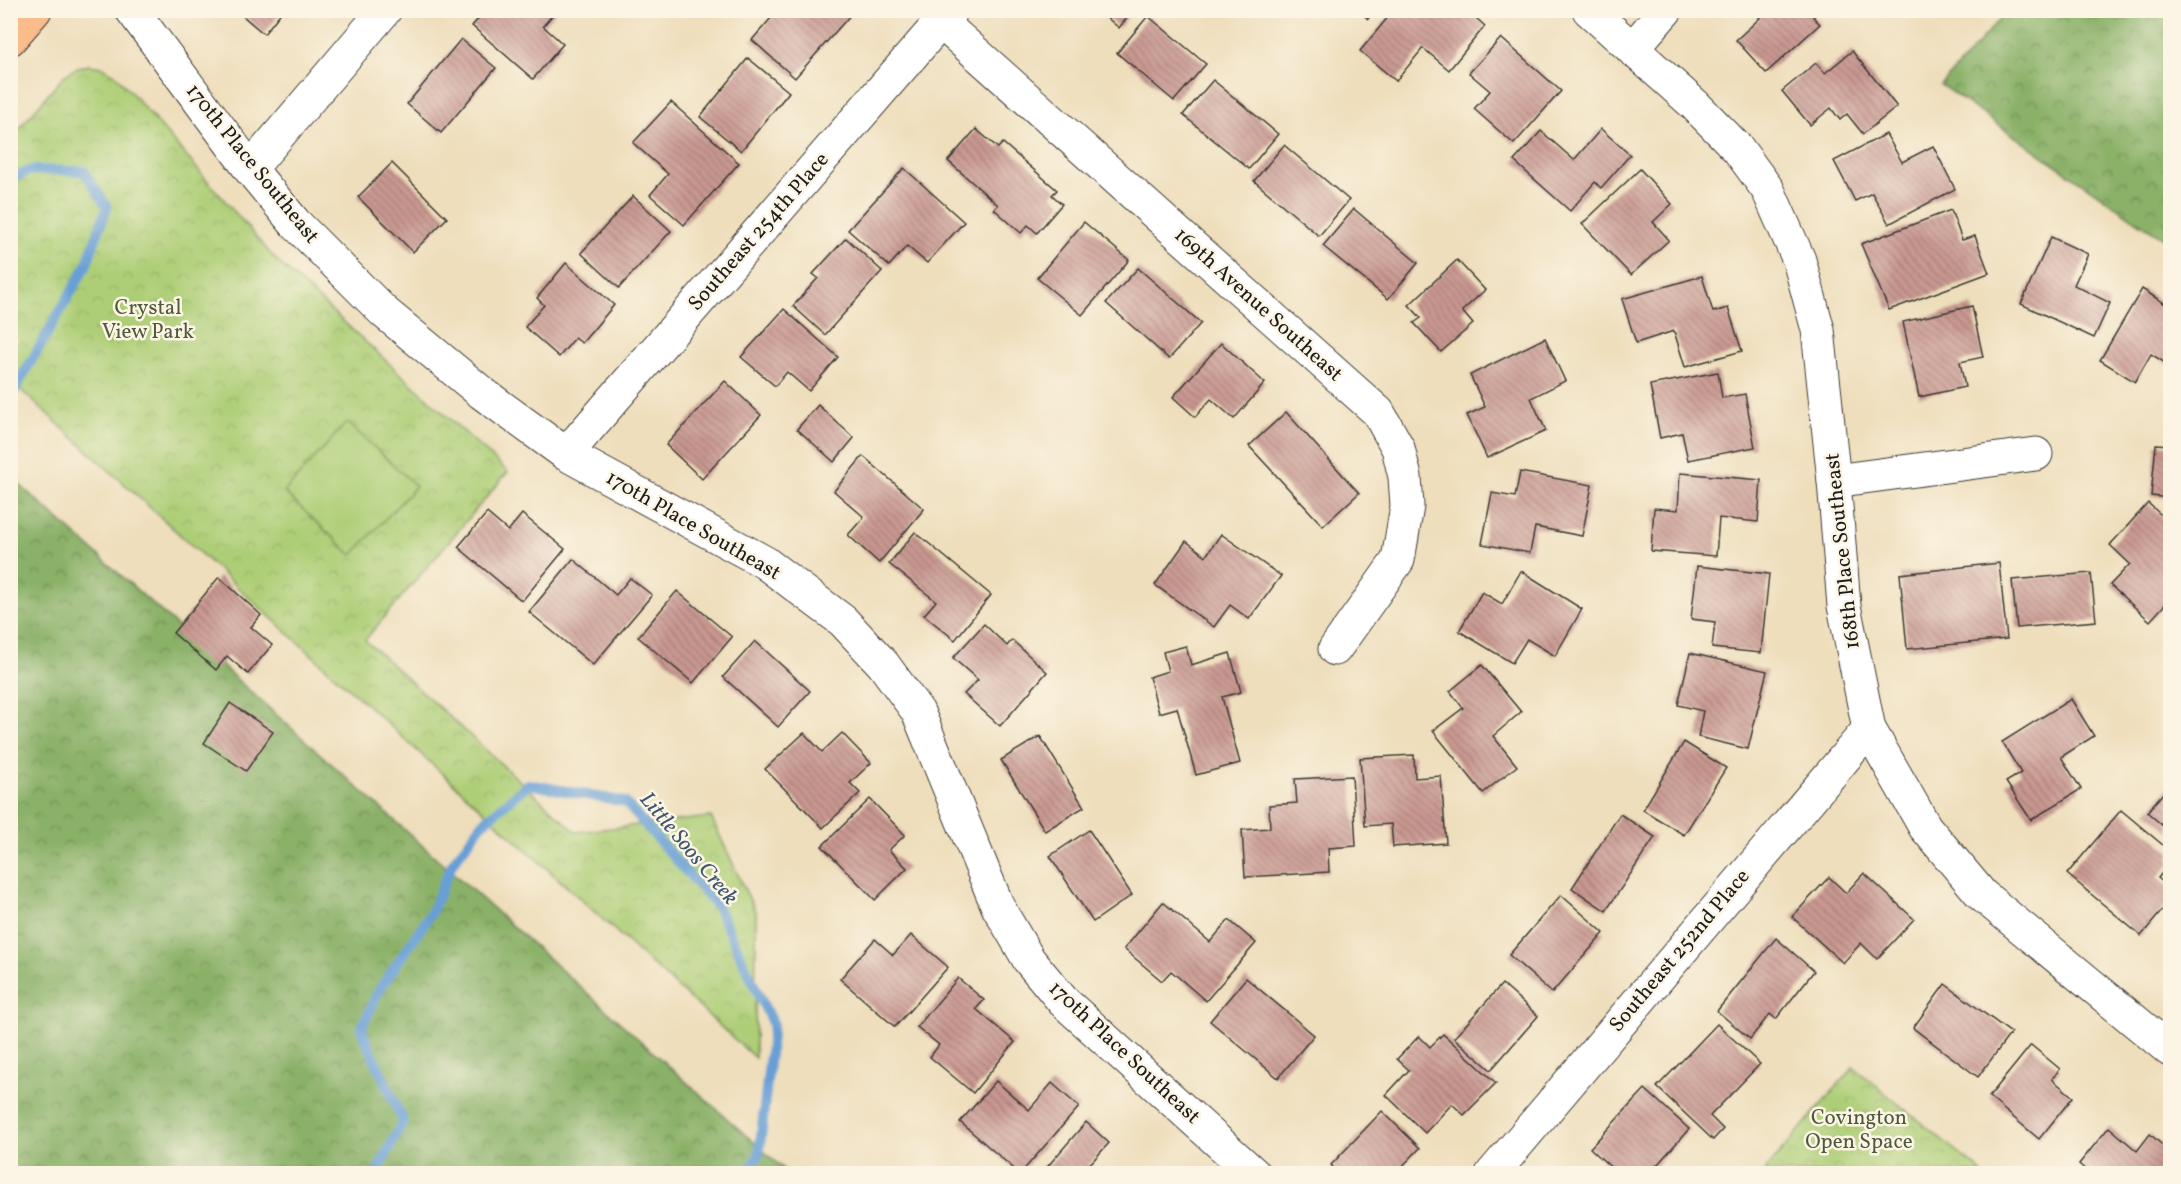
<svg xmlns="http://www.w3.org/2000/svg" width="2181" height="1184" font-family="Vollkorn,serif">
  <defs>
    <pattern id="forest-crowns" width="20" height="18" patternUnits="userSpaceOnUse" patternTransform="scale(1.5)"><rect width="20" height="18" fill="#8ab167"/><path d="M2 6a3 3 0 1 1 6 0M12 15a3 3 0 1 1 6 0" fill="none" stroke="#708f54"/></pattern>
    <pattern id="park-crowns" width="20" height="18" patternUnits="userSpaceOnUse" patternTransform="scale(1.5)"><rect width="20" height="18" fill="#adce76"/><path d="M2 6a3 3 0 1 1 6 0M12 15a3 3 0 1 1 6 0" fill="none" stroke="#94b066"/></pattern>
    <pattern id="building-back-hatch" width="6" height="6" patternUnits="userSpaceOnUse" patternTransform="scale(1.5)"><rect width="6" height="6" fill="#c99891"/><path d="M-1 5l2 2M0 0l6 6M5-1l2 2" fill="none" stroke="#a27b76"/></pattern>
  </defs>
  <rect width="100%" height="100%" fill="#fcf5e5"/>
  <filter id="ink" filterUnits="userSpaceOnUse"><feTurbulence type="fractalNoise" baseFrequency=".0167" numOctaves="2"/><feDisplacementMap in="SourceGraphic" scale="12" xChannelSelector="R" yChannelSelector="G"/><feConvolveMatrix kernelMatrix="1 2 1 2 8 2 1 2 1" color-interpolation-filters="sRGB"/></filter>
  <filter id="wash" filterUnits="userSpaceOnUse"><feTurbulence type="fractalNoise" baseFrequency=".008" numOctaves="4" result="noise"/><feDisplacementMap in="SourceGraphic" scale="24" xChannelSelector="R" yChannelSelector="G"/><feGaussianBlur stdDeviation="1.35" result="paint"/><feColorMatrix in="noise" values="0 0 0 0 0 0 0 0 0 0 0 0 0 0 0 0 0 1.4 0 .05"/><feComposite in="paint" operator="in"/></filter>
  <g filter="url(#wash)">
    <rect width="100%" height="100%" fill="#eedebc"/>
    <g fill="url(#forest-crowns)" stroke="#536642" stroke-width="1.5">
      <path d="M2007,11h163v231l-32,-20 -197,-137z"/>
      <path d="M11,477l777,696h-777z"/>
    </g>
    <g fill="url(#park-crowns)" stroke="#647549" stroke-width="1.5">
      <path d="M89,65l13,2 14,8 161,186 231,211 -143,168 211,192 135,-15 45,96 -1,145 -744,-677 -1,-242 54,-63 12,-8z"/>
      <path d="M1853,1067l130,106h-220z"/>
    </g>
    <path fill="#adce76" stroke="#647549" stroke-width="1.5" d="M347,422l69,64 -64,69 -68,-63z"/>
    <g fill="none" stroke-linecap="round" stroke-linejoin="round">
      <g stroke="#679fd5" stroke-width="10">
        <path d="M10,179l21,-9 53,1 23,36 -21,59 -76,132"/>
        <path d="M376,1174l27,-53 -42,-92 18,-39 52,-77 21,-49 30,-40 46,-40 97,18 93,106 55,117 -14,130 -13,19"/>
      </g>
    </g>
    <g id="blocks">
      <g fill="url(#building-back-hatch)">
        <path d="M236,10h47l-19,24z"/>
        <path d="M486,10h71l-14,16 20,18 -30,35 -61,-53z"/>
        <path d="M778,10h71l3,3 -57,65 -43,-38z"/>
        <path d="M1098,10h35l-14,18z"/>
        <path d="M1358,10h17l-7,9z"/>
        <path d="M1394,10l48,2 25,-2 18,16 -36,44 -26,-22 -27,33 -36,-30z"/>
        <path d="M1752,10h68l-7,7 7,7 -54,49 -30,-33 24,-22z"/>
        <path d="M1148,16l58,48 -32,37 -57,-48z"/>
        <path d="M1501,38l60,53 -47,53 -40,-35 16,-18 -21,-18z"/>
        <path d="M461,39l35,29 -55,65 -34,-29z"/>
        <path d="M1852,51l45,56 -34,27 -16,-20 -7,6 -9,-12 -21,17 -28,-34 34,-28 9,10z"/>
        <path d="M748,58l41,34 -48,59 -41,-34z"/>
        <path d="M1213,80l65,54 -29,35 -66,-54z"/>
        <path d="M671,102l68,61 -55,62 -34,-30 18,-21 -35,-31z"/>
        <path d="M976,129l22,19 5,-5 54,47 -5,5 10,9 -25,29 -9,-8 -7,8 -27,-24 4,-4 -50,-44z"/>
        <path d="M1601,129l29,26 -29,33 -6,-6 -25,29 -56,-50 27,-30 33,29z"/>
        <path d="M1886,134l16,28 31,-16 22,43 -66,35 -17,-31 -17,8 -21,-40z"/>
        <path d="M1284,145l65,55 -30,36 -65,-55z"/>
        <path d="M392,163l55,55 -34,34 -55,-55z"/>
        <path d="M904,168l60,54 -37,41 -20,-17 -18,20 -41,-36z"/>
        <path d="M1640,169l32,35 -19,18 16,18 -38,35 -49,-51z"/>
        <path d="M633,196l38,35 -52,57 -38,-35z"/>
        <path d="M1354,209l64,54 -30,36 -65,-53z"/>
        <path d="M1951,210l11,30 13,-4 14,37 -100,37 -28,-66z"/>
        <path d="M1084,222l45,38 -47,55 -45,-37z"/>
        <path d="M2051,237l37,17 -14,31 36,18 -16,35 -73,-34z"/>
        <path d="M846,238l36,33 -57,64 -32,-29 25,-28 -5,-4z"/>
        <path d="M1457,260l28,30 -23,21 11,13 -32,28 -27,-29 7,-5 -12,-13z"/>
        <path d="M566,263l48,42 -32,38 -7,-5 -16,19 -34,-30 19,-22 -7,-7z"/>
        <path d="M1138,268l63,55 -32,36 -63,-56z"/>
        <path d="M1702,276l11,36 15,-4 14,43 -57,16 -11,-36 -38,12 -14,-44z"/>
        <path d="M2142,289l28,18v51l-3,6 -16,-10 -16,28 -35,-22z"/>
        <path d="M1972,306l11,51 -23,5 5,25 -46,10 -16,-75z"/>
        <path d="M784,309l54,48 -29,34 -22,-19 -12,14 -34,-29z"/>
        <path d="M1545,338l20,43 -34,17 15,33 -59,27 -20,-43 18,-8 -15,-32z"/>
        <path d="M1221,343l44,40 -31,36 -23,-20 -16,18 -22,-20z"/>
        <path d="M1718,372l4,26 23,-4 10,53 -67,13 -6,-27 -22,5 -10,-53z"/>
        <path d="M725,381l36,34 -59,64 -36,-34z"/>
        <path d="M818,405l36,33 -20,24 -37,-33z"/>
        <path d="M1286,412l73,81 -36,33 -74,-80z"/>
        <path d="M2156,444l14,1v53l-19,-2z"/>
        <path d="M863,456l61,53 -45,54 -31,-28 16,-18 -30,-26z"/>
        <path d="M1520,472l72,13 -10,51 -47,-9 -5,26 -48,-9 10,-51 23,4z"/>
        <path d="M1680,473l81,7 -3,42 -39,-4 -3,38 -65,-5 3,-43 24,2z"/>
        <path d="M2148,503l22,20v76l-20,22 -40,-36 20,-21 -20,-19z"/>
        <path d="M487,513l21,18 14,-17 43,35 -43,52 -64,-54z"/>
        <path d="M915,532l76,63 -36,45 -31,-25 12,-14 -47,-37z"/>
        <path d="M1221,534l60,42 -32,43 -19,-14 -16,22 -59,-42 31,-44 20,15z"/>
        <path d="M573,559l43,36 14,-17 22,17 -59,70 -64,-53z"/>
        <path d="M1999,563l8,76 -100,10 -7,-75z"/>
        <path d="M1697,566l72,8 -8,79 -49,-5 3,-26 -24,-3z"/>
        <path d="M1521,571l61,38 -27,47 -28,-17 -15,24 -53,-32 23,-39 20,12z"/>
        <path d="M2091,573l5,48 -79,7 -5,-48z"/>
        <path d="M219,577l42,38 -10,12 21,18 -24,29 -21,-18 -11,14 -43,-37z"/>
        <path d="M677,591l55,46 -39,46 -55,-46z"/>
        <path d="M984,624l23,22 5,-6 35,32 -47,54 -36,-32 14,-14 -25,-22z"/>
        <path d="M755,641l55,50 -32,36 -55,-50z"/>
        <path d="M1186,646l5,19 39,-12 11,39 -19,5 18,66 -44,12 -19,-67 -18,5 -10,-36 19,-6 -5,-19z"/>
        <path d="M1690,653l77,18 -19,78 -50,-12 5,-26 -25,-6z"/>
        <path d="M1482,665l39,47 -28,24 24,30 -34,27 -50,-62 30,-23 -13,-17z"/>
        <path d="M2071,699l23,37 -33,21 20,32 -50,31 -25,-38 15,-9 -19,-31z"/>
        <path d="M230,703l43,29 -27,39 -42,-28z"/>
        <path d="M804,733l18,19 20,-19 29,30 -21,20 10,10 -37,35 -58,-59z"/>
        <path d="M1040,736l44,71 -39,24 -44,-71z"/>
        <path d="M1684,742l42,26 -42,67 -41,-25z"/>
        <path d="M1414,755l1,23 26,-2 5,67 -53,4 -2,-23 -26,2 -5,-68z"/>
        <path d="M1352,776l4,70 -28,2 1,24 -84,5 -3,-47 28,-2 -1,-23 28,-2 -2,-24z"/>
        <path d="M2170,785v47l-23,-20z"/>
        <path d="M870,799l35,36 -16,15 18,18 -32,32 -53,-54z"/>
        <path d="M2121,810l49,41v12l-12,15 12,10v13l-29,35 -74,-62z"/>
        <path d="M1620,814l35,23 -49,74 -34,-23z"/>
        <path d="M1089,830l43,65 -39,27 -43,-66z"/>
        <path d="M1864,873l50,46 -37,40 -16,-16 -18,20 -51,-46 37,-40 17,16z"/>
        <path d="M1561,895l43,38 -52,60 -43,-38z"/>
        <path d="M1163,902l47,40 19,-22 27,23 -50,58 -35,-30 -9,10 -38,-32z"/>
        <path d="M911,935l37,32 -53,60 -55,-48 35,-40 18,16z"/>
        <path d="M1776,938l38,33 -38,48 -6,-5 -20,25 -33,-28z"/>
        <path d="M958,978l26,22 -8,9 39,33 -42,51 -43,-36 9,-12 -22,-18z"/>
        <path d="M1246,978l68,57 -36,43 -68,-57z"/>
        <path d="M1502,984l36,32 -47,54 -37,-32z"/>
        <path d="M1945,984l66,49 -33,44 -65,-49z"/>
        <path d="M1717,1024l43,40 -50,52 13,13 -10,11 -56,-53z"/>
        <path d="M1443,1034l53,49 -32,32 -12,-11 -27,29 -39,-38 23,-25 -12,-11 22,-23 11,11z"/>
        <path d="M2031,1045l29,24 -8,10 21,18 -34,42 -50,-42z"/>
        <path d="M996,1081l33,29 23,-27 27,24 -59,67 -60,-52z"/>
        <path d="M1645,1089l44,40 -40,45h-31l-28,-26z"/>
        <path d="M1382,1111l38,37 -25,26h-55l-9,-9z"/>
        <path d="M1086,1122l23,21 -20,22 9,9h-57z"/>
        <path d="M2109,1127l28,24 13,-17 20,18v16l-4,6h-76l-11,-10z"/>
      </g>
    </g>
  </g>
  <g filter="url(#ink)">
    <use href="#blocks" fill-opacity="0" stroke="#3c3934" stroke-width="1.5"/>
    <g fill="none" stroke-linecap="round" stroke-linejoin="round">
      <defs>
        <g id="minor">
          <path d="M132,10l118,159 45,54 89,89 98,81 84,61 198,108 79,59 40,43 35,48 80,195 31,53 34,41 191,173"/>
          <path d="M1589,10l106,95 43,44 30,41 31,70 19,70 16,151 10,125 25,123 56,98 57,68 188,155"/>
          <path d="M941,22l437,390 20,36 7,29 2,29 -9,54 -63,89"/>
          <path d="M1632,49l34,-39"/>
          <path d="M250,169l135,-159"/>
          <path d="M566,454l385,-444"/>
          <path d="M1834,481l202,-27"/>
          <path d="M1492,1174l377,-445"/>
        </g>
        <path id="major" d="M10,39l25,-29"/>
      </defs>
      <use href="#minor" stroke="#3c3934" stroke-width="35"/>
      <use href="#major" stroke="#3c3934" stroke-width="35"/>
      <use href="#minor" stroke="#fff" stroke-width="33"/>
      <use href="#major" stroke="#f9bc8a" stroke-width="33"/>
    </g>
  </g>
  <g text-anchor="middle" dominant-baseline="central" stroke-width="5" stroke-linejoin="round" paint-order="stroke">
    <g font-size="21" fill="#1c1c1c" stroke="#fcf5e5">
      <text transform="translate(252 164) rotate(51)">170th Place Southeast</text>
      <text transform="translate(759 232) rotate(-49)">Southeast 254th Place</text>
      <text transform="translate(1258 305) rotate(42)">169th Avenue Southeast</text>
      <text transform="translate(693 526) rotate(30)">170th Place Southeast</text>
      <text transform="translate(1843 551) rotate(-96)">168th Place Southeast</text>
      <text transform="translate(1680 951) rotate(-50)">Southeast 252nd Place</text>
      <text transform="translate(1124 1053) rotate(43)">170th Place Southeast</text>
    </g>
    <g font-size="21" fill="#4f5a3c" stroke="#fcf5e5">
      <text x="148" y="308">Crystal<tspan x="148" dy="24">View Park</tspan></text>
      <text x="1859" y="1118">Covington<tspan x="1859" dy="24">Open Space</tspan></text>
    </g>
    <g font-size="22" font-style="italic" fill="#3e576f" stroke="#fcf5e5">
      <text transform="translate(688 849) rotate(50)">Little Soos Creek</text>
    </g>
  </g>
  <rect width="2181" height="1184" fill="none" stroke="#fcf5e5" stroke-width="36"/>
</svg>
